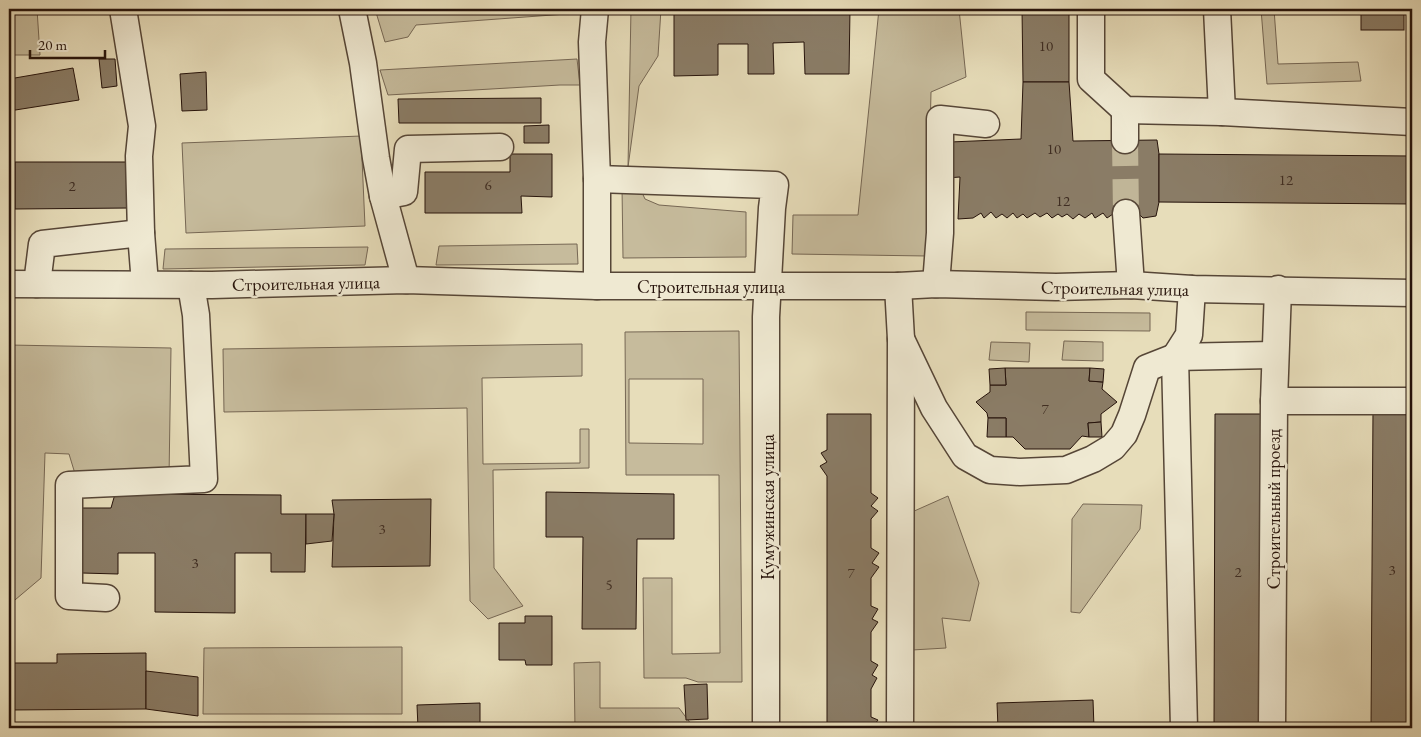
<svg xmlns="http://www.w3.org/2000/svg" width="1421" height="737" font-family="'EB Garamond',serif">
  <rect width="100%" height="100%" fill="#e7ddba"/>
  <filter id="stains"><feTurbulence type="fractalNoise" baseFrequency=".004" numOctaves="4"/><feColorMatrix values="0 0 0 0 .2 0 0 0 0 .09 0 0 0 0 .02 0 0 0 .5 -.17"/></filter>
  <radialGradient id="worn" r=".72"><stop offset=".6" stop-color="#630" stop-opacity="0"/><stop offset="1" stop-color="#630" stop-opacity=".3"/></radialGradient>
  <g fill="#c6bb9c" stroke="#766754" fill-rule="evenodd">
    <path d="M17,9h20l3,46h-31v-41z"/>
    <path d="M375,9h206l-1,4 -164,12 -8,12 -23,5z"/>
    <path d="M631,9h30l-3,47 -19,30 -11,81z"/>
    <path d="M879,9h80l7,68 -35,15 -4,164 -135,-2 1,-39h65z"/>
    <path d="M1261,9h13l4,55 80,-2 3,19 -94,3z"/>
    <path d="M577,59l3,26h-20l-172,10 -8,-25z"/>
    <path d="M361,136l4,90 -179,7 -4,-90z"/>
    <path d="M639,186l6,13 14,6 87,7v45l-123,1 -1,-71z"/>
    <path d="M577,244l1,20 -142,1 3,-19z"/>
    <path d="M368,247l-3,18 -202,4 2,-20z"/>
    <path d="M1026,312l124,1v18l-124,-1z"/>
    <path d="M739,331l3,351h-44l-12,-4h-42l-1,-100h29v76l48,-1 -1,-178h-93l-1,-143zM629,379h74v65l-74,-1z"/>
    <path d="M1064,341l39,1v19l-41,-1z"/>
    <path d="M991,342l39,1 -1,19 -40,-2z"/>
    <path d="M582,344v32l-100,2 1,86 97,-1v-34h9v39l-96,2 1,98 29,38 -35,13 -18,-18 -3,-193 -243,4 -1,-63z"/>
    <path d="M9,345l162,3 -2,130 -93,-1 -7,-23 -24,-1 -4,125 -32,27z"/>
    <path d="M948,496l31,87 -9,38 -28,-3 4,30 -34,2v-138z"/>
    <path d="M1083,504l59,1 -2,24 -60,84 -9,-1 1,-93z"/>
    <path d="M402,647v67h-199l1,-66z"/>
    <path d="M600,662v46h79l12,16h44v4h-160l-1,-65z"/>
  </g>
  <g fill="#8a7c66" stroke="#26130b">
    <path d="M674,9h176l-1,65h-44l-1,-32 -31,1 1,31h-26v-30h-30v31l-44,1z"/>
    <path d="M1022,9h47v73h-46z"/>
    <rect x="1361" y="9" width="43" height="21"/>
    <path d="M99,59h16l2,27 -15,2z"/>
    <path d="M73,68l6,32 -70,11v-32z"/>
    <path d="M206,72l1,38 -25,1 -2,-37z"/>
    <path d="M1023,82h46l4,59 84,-1 2,14v48l-3,14 -13,2 -4,-4 -23,-2 -9,6 -4,-5 -8,5 -3,-5 -7,5 -6,-4 -6,5 -6,-5 -5,3 -4,-3 -6,4 -5,-5 -7,4 -5,-4 -8,5 -4,-4 -6,4 -4,-5 -6,5 -5,-4 -6,4 -5,-6 -7,6 -3,-5 -8,5 -15,1 2,-42 -14,1 4,-36 71,-3z"/>
    <path d="M541,98v25h-142l-1,-24z"/>
    <path d="M549,125v18h-25v-17z"/>
    <path d="M510,154h42v43l-31,-1 1,17h-97v-41h85z"/>
    <path d="M1159,154l253,2v48l-253,-2z"/>
    <path d="M15,162h113l1,46 -114,1z"/>
    <path d="M1005,368h85l-1,13 14,1 -1,7 15,13 -16,12v8l-13,1 1,14 -7,-1 -12,13h-45l-12,-12h-7v-19h-18l-1,-5 -11,-11 14,-10v-7h16z"/>
    <path d="M1005,368l1,17h-16l-1,-16z"/>
    <path d="M1090,368l14,1 -1,13 -14,-1z"/>
    <path d="M1373,409h39v319h-41z"/>
    <path d="M827,414h44v79l7,5 -7,8 7,5 -7,8v29l8,5 -7,10 7,4 -8,11v28l7,3 -6,10 6,3 -7,10v29l7,4 -6,10 5,3 -6,11v28l7,3 -6,8h-45v-252l-7,-10 7,-4 -6,-9 6,-3z"/>
    <path d="M1215,414h46l-1,314h-46z"/>
    <path d="M988,418h18v19h-19z"/>
    <path d="M1101,422l1,15h-13l-1,-14z"/>
    <path d="M546,492l128,2v45h-37l-1,90h-54l1,-92h-37z"/>
    <path d="M115,494l166,1v19h25l-1,58h-34v-19h-36v60l-80,-1v-59h-37v21l-36,-1v-65h29z"/>
    <path d="M431,499l-1,67 -98,1 2,-53 -2,-14z"/>
    <path d="M306,514h28l-2,27 -26,3z"/>
    <path d="M525,616h27v49h-26l-1,-5h-26v-37h26z"/>
    <path d="M146,653v56l-137,1v-47h48v-9z"/>
    <path d="M146,671l52,6v39l-52,-7z"/>
    <path d="M707,684l1,35 -22,1 -2,-35z"/>
    <path d="M1093,700l1,28h-96l-1,-25z"/>
    <path d="M480,703v25h-62l-1,-23z"/>
  </g>
  <g fill="none" stroke-linecap="round" stroke-linejoin="round">
    <path stroke="#c0b597" stroke-width="26" stroke-dasharray="26 13" stroke-linecap="butt" d="M1125,140l1,73"/>
    <defs>
      <g id="minor">
        <path d="M123,9l19,117 -3,30 2,77 4,51"/>
        <path d="M352,9l11,54 13,95 7,38 23,84"/>
        <path d="M595,9l-3,33 5,137v107"/>
        <path d="M1091,9v70l34,31 97,2 190,10"/>
        <path d="M1217,9l5,103"/>
        <path d="M1125,110v30"/>
        <path d="M597,179l178,6 -3,23 -6,109v411"/>
        <path d="M383,196l21,-4 4,-43 92,-2"/>
        <path d="M1126,213l5,72"/>
        <path d="M9,284l203,1 194,-5 191,6h301l38,-2 120,3 75,-2 61,4 220,4"/>
        <path d="M37,284l5,-40 99,-11"/>
        <path d="M936,284l4,-51v-114l46,5"/>
        <path d="M898,286l3,53 -1,389"/>
        <path d="M901,339l33,69 31,48 25,14 30,2 46,-2 27,-11 20,-12 11,-13 8,-19 15,-47 28,-11 100,-2"/>
        <path d="M1274,401h138"/>
        <path d="M106,598l-37,-2v-111l135,-6 -8,-164 -5,-30"/>
        <path d="M1184,728l-9,-371 14,-22 3,-46"/>
        <path d="M1272,728l2,-327 4,-112"/>
      </g>
    </defs>
    <use href="#minor" stroke="#564637" stroke-width="29"/>
    <use href="#minor" stroke="#efe9d2" stroke-width="26"/>
  </g>
  <g text-anchor="middle" dominant-baseline="central" stroke-width="5" stroke-linejoin="round" paint-order="stroke">
    <g font-size="15" fill="#3f2d22">
      <text x="1046" y="45">10</text>
      <text x="1054" y="148">10</text>
      <text x="1286" y="179">12</text>
      <text x="488" y="184">6</text>
      <text x="72" y="185">2</text>
      <text x="1063" y="200">12</text>
      <text x="1045" y="408">7</text>
      <text x="382" y="528">3</text>
      <text x="195" y="562">3</text>
      <text x="1392" y="569">3</text>
      <text x="1238" y="571">2</text>
      <text x="851" y="572">7</text>
      <text x="609" y="584">5</text>
    </g>
    <g font-size="18" fill="#26130b" stroke="#efe9d2">
      <text transform="translate(306 283) rotate(-1)">Строительная улица</text>
      <text x="711" y="286">Строительная улица</text>
      <text transform="translate(1115 288) rotate(1)">Строительная улица</text>
      <text transform="translate(767 507) rotate(-90)">Кумужинская улица</text>
      <text transform="translate(1273 509) rotate(-90)">Строительный проезд</text>
    </g>
  </g>
  <rect width="1421" height="737" fill="none" stroke="#e7ddba" stroke-width="30"/>
  <rect x="10" y="10" width="1401" height="717" fill="none" stroke="#26130b" stroke-width="2.5"/>
  <rect x="15" y="15" width="1391" height="707" fill="none" stroke="#26130b"/>
  <path d="M30 50v8h75v-8" fill="none" stroke="#26130b" stroke-width="2.5"/>
  <text x="38" y="50" font-size="15" fill="#26130b" stroke="#efe9d2" stroke-width="4" paint-order="stroke">20 m</text>
  <rect width="100%" height="100%" filter="url(#stains)"/>
  <rect width="100%" height="100%" fill="url(#worn)"/>
</svg>
